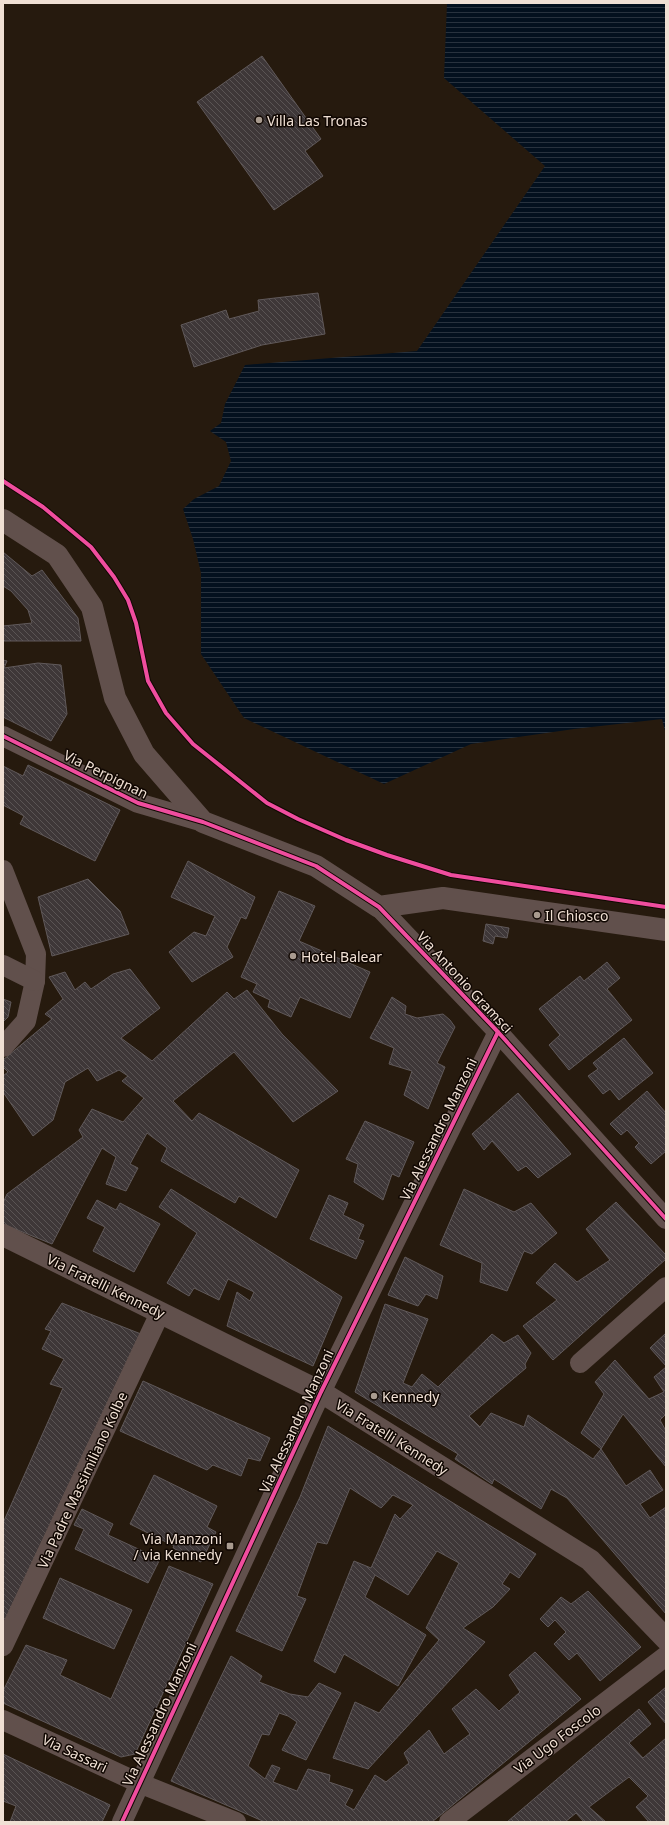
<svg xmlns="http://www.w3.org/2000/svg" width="669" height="1825" font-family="'Noto Sans',sans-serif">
  <defs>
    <pattern id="water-rules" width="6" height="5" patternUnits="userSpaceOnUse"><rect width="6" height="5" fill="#03101e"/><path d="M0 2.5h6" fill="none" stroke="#28323e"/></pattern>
    <pattern id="building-back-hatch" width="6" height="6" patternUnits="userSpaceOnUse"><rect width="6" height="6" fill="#3e3738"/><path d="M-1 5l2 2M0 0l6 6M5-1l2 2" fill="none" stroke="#5a5454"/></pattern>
  </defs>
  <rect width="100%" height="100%" fill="#261a0e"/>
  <path fill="url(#water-rules)" d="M447,3h219v732l-4,-16 -88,10 -103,15 -87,40 -140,-66 -43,-64v-81l-8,-34 -10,-30 11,-10 25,-13 12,-25 -5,-19 -16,-11 11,-8 4,-19 20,-39 172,-14 128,-185 -101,-88z"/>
  <g fill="url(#building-back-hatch)" stroke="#60595a">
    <path d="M262,56l59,83 -16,12 18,25 -49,34 -77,-108z"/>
    <path d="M318,293l7,41 -63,11 -68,22 -13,-42 45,-15 3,9 30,-8 -1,-11z"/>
    <path d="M3,552l29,24 10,-6 36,48 3,23h-78v-15l29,-3 -4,-13 -17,-19 -8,-5z"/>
    <path d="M3,660l4,1 -3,7 34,-5 23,2 6,49 -16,27 -48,-24z"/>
    <path d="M28,765l92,45 -25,51 -75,-37 4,-8 -21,-11v-39l20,10z"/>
    <path d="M188,861l67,36 -9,22 -5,-2 -14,30 6,10 -41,25 -23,-30 25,-20 12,4 9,-20 -44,-19z"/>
    <path d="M88,879l32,32 9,23 -77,22 -14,-59z"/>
    <path d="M279,891l36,15 -16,35 71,31 -20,46 -50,-21 -9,20 -23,-10 2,-7 -17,-8 4,-8 -16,-7z"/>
    <path d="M486,924l23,4 -2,10 -12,-2 -2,8 -10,-3z"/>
    <path d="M607,962l13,16 -13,11 25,31 -63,50 -20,-25 11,-10 -21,-26 41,-33 4,5z"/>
    <path d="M130,969l30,39 -39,30 31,23 75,-69 7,7 13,-9 35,44 56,57 -45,31 -59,-70 -61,49 19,20 7,-8 100,57 -23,48 -37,-22 -4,7 -74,-42 6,-13 -20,-15 -17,31 8,4 -12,23 -20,-7 10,-27 -14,-9 -50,96 -49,-20v-21l4,-9 76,-57 -4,-7 13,-21 31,13 21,-24 -22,-17 6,-5 -9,-6 -22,11 -9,-13 -23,14 -12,38 -20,16 -30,-44v-16l5,-4 -5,-5v-7l49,-41 -7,-5 18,-15 -14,-22 16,-5 10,18 10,-8 6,7 22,-15z"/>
    <path d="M392,997l14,9 -1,8 12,4 26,-4 7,6 5,7 -18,36 8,4 -17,42 -24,-14 8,-24 -23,-7 5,-16 -24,-10z"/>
    <path d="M3,999l8,3 -3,15 -5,5z"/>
    <path d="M624,1038l29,35 -34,27 -9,-11 -7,5 -15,-18 10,-7 -5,-6z"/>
    <path d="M647,1091l19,22v38l-15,13 -16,-17 4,-4 -12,-13 -6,5 -11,-11z"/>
    <path d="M518,1093l53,61 -33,24 -12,-12 -8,5 -26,-30 -8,9 -12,-16z"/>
    <path d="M365,1121l49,21 -15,35 -7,-3 -9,26 -29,-18 4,-18 -12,-5z"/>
    <path d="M171,1189l171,108 -29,69 -86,-40 10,-34 13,9 4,-9 -26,-13 -9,21 -25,-12 -5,8 -22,-13 30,-50 -38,-26z"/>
    <path d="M464,1189l50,23 17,-9 26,30 -25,21 -8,-3 -17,40 -27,-9 2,-19 -42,-18z"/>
    <path d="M329,1195l19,8 -5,12 21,10 -6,14 6,2 -8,18 -46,-20z"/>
    <path d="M97,1200l19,10 4,-7 40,21 -26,48 -41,-21 12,-24 -18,-9z"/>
    <path d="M616,1202l50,53v4l-113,101 -30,-34 34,-26 -21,-17 19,-20 22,19 33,-22 -24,-31z"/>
    <path d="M405,1257l38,19 -6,23 -11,-5 -8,12 -30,-11z"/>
    <path d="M62,1303l79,31 -138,295v-106l60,-135 -13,-4 14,-25 -22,-10 9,-18 -6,-2z"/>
    <path d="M385,1304l43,15 -25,64 9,4 10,-13 16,13 54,-53 12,9 14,-8 13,18 -6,11 1,4 -57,48 11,11 11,-14 33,14 4,-12 65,44 8,-10 25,37 24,-16 13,20 -23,14 10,14 16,-11v107l-99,-116 -16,-9 -10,20 -47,-30 -2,5 -37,-25 3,-5 -103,-62z"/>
    <path d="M666,1333v33l-16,-18z"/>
    <path d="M615,1360l34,39 15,-7 -10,-15 12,-10v47l-6,6 6,11v36l-43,-53 -22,35 -20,-16 23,-39 -9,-12z"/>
    <path d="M143,1381l127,57 -10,23 -12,-3 -7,18 -28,-11 -6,5 -87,-39z"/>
    <path d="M328,1426l208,128 -17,24 -9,-6 -8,12 8,5 -17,18 -30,21 22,14 -117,127 -35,-11 22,-56 24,11 60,-73 -13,-12 33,-65 -22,-12 -29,44 -33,-20 -10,22 61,38 -28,51 -54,-32 -9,19 -21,-12 40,-100 17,7 24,-54 5,5 13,-14 -20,-10 -12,13 -31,-20 -23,56 -10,-2 -20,54 9,3 -24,52 -46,-20 64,-134z"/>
    <path d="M154,1475l63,31 -10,21 9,5 -15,30 -28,-14 1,-2 -44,-22z"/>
    <path d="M82,1509l31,15 -5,11 52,24 -12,24 -73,-34 9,-20 -10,-4z"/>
    <path d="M169,1566l44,18 -78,170 -14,3 -118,-54v-12l23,-46 41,15 -7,15 51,24z"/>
    <path d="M60,1578l72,32 -18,39 -71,-31z"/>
    <path d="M588,1591l53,56 -41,34 -23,-28 -8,7 -15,-16 12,-12 -11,-12 -7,7 -8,-8 21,-22 10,7z"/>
    <path d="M535,1652l46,47 -149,123h-167l-94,-41 60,-125 31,20 -3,6 31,12 18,3 11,-14 22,10 -35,67 -24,-10 15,-28 -9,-6 -9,-3 -10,22 -7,-1 -14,32 17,13 7,-14 8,3 -7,14 24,9 11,-22 22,6 -1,7 24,8 -8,15 9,5 21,-35 11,7 23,-19 -5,-10 25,-23 15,24 26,-20 -18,-25 24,-20 23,22 21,-19 -11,-17z"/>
    <path d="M666,1687v37l-18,-22z"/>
    <path d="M639,1709l12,15 -22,19 14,15 23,-20v84h-17l-13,-15 12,-11 -19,-19 -40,30 17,15h-22l-8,-9 -11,9h-58z"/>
    <path d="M3,1754l107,51 -8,17h-92l6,-16 -13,-5z"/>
  </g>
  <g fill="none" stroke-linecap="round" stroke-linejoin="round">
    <g stroke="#61504c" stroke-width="20">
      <path d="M3,736l135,67 65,19"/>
      <path d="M3,870l33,84 -1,27 -9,40 -23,26"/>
      <path d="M379,907l119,125 168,187"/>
      <path d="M3,965l32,16"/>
      <path d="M580,1363l86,-76"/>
      <path d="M3,1646l157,-333"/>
      <path d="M3,1720l136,63 97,39"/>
      <path d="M122,1822l199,-430 177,-360"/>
      <path d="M449,1822l217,-166"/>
    </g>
    <g stroke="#61504c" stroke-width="22">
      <path d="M3,520l54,35 35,52 23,91 29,56 59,68 113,44 63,41 64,-9 223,32"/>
      <path d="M3,1235l318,157 269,168 76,79"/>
    </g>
    <defs>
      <g id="cycleway">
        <path d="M3,481l40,26 48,40 23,30 14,23 8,23 12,58 18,32 27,31 74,59 31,16 48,21 41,15 64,20 215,32"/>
        <path d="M3,736l135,67 65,19 113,44 63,41 119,125 168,187"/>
        <path d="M122,1822l199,-430 177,-360"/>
      </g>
    </defs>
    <use href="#cycleway" stroke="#100702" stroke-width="6"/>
    <use href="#cycleway" stroke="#ef4d9e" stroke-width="4"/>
  </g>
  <g fill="#a99b8f" stroke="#100702" stroke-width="1.5">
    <circle cx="259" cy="120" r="4"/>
    <circle cx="537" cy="915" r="4"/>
    <circle cx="293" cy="956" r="4"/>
    <circle cx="374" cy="1396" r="4"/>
    <rect x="226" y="1542" width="8" height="8" rx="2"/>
  </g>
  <g text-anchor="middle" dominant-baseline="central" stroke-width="3" stroke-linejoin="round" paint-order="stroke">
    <g font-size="14" fill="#f0e0d4" stroke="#100702" text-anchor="start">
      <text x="267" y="120">Villa Las Tronas</text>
      <text x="545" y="915">Il Chiosco</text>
      <text x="301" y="956">Hotel Balear</text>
      <text x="382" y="1396">Kennedy</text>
      <text x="222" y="1538" text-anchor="end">Via Manzoni<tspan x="222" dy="16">/ via Kennedy</tspan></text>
    </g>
    <g font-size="14" fill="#f0e0d4" stroke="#100702">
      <text transform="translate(106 774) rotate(26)">Via Perpignan</text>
      <text transform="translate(465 982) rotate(47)">Via Antonio Gramsci</text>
      <text transform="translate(438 1129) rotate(-64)">Via Alessandro Manzoni</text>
      <text transform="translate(106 1286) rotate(26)">Via Fratelli Kennedy</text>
      <text transform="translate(296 1421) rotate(-65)">Via Alessandro Manzoni</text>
      <text transform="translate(392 1437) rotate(32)">Via Fratelli Kennedy</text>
      <text transform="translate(82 1480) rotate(-65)">Via Padre Massimiliano Kolbe</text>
      <text transform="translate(159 1714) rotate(-65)">Via Alessandro Manzoni</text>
      <text transform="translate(557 1739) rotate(-37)">Via Ugo Foscolo</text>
      <text transform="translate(75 1753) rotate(25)">Via Sassari</text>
    </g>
  </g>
  <rect width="669" height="1825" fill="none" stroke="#f0e0d4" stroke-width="8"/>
</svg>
